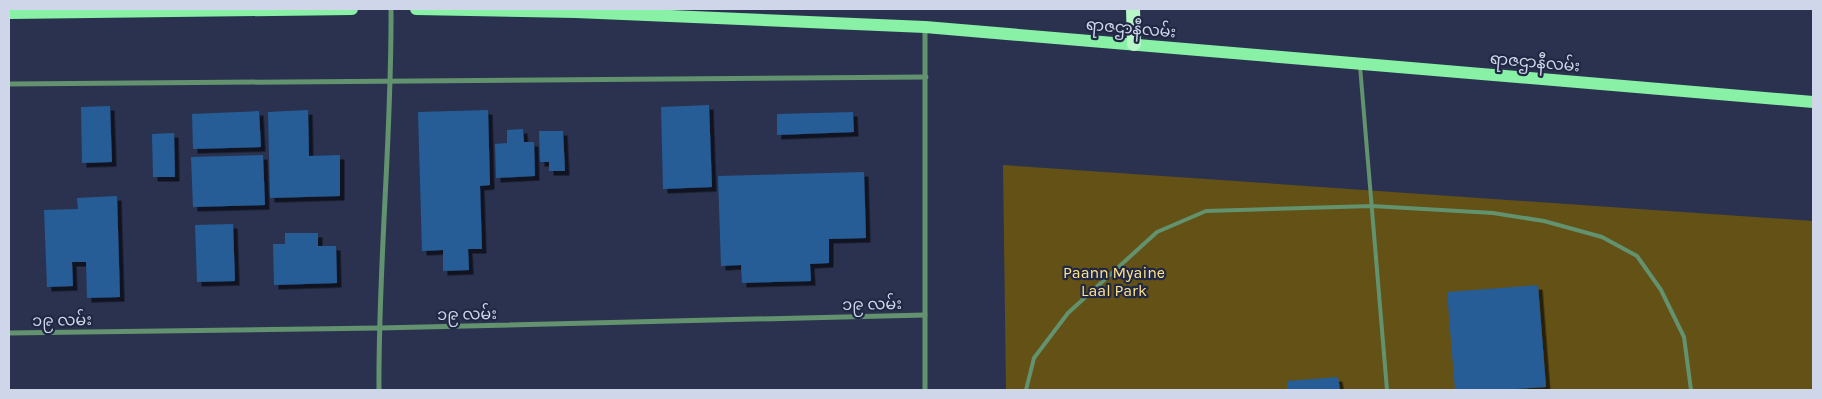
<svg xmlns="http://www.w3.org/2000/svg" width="1822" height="399" font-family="Karla,'Noto Sans Myanmar',sans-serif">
  <defs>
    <filter id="shadow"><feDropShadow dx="4.5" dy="4.5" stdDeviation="0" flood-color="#0009"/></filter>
  </defs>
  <rect width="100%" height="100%" fill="#2a324f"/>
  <path fill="#635116" d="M1003,165l810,56v169h-807z"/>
  <g fill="#255d96" filter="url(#shadow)">
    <path d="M709,105l3,82 -49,2 -2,-82z"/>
    <path d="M110,106l2,56 -30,1 -1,-56z"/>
    <path d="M308,110l1,46 31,-1v41l-70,2 -2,-86z"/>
    <path d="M488,110l2,75 -10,1 2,63h-14l1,21 -26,1v-21l-21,1 -4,-139z"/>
    <path d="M259,111l2,36 -68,2 -1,-35z"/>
    <path d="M853,112l1,20 -77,3v-21z"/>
    <path d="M523,129l1,13h10l1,34 -39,2 -1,-34 12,-1v-13z"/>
    <path d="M539,131h24l2,40h-16v-9h-9z"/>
    <path d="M174,133l1,44h-22l-1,-43z"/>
    <path d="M263,155l2,50 -72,2 -2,-50z"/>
    <path d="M864,172l2,66 -37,1v24l-19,1 1,17 -69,2 -1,-18 -20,1 -3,-90z"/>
    <path d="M117,196l3,101 -33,1 -1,-36h-14l1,24 -26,1 -3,-77 34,-1 -1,-11z"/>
    <path d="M233,224l2,57 -38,1 -2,-57z"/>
    <path d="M285,233h33v13h18l1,37 -63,2 -1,-41h12z"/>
    <path d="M1538,285l8,102 -46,3h-45l-8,-98z"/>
    <path d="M1338,377l2,13h-53v-9z"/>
  </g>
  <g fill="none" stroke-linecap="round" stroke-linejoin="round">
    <g stroke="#62926e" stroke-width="4">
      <path d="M1360,66l27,324"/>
      <path d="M1026,390l8,-32 34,-45 89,-81 49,-21 166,-5 121,7 51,8 58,16 35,19 24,34 23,47 7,53"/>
    </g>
    <g stroke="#62926e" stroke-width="5">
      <path d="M9,84l917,-7"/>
      <path d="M9,333l370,-5 546,-13"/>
      <path d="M379,390c-1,-127 13,-254 12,-381"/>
      <path d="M925,390v-362"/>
    </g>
    <g stroke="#88f1a6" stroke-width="12">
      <path d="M416,9l160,3 349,15 888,75"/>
      <path d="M9,13l343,-4"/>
    </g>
    <path stroke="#b7f7c8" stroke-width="14" d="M1133,9l1,35"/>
  </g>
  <g text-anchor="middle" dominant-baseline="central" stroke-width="4.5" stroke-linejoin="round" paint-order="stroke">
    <g font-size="16" fill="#d0d6e9" stroke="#212844">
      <text transform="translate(1131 28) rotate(5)">ရာဇဌာနီလမ်း</text>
      <text transform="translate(1535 62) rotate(5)">ရာဇဌာနီလမ်း</text>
      <text transform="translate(872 304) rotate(-1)">၁၉ လမ်း</text>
      <text transform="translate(467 314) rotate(-1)">၁၉ လမ်း</text>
      <text transform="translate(62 320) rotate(-1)">၁၉ လမ်း</text>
    </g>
    <g font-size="16" fill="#ffe28b" stroke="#212844">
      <text x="1114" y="272">Paann Myaine<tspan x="1114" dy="18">Laal Park</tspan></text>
    </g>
  </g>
  <rect width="1822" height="399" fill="none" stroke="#d0d6e9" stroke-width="20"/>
</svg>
